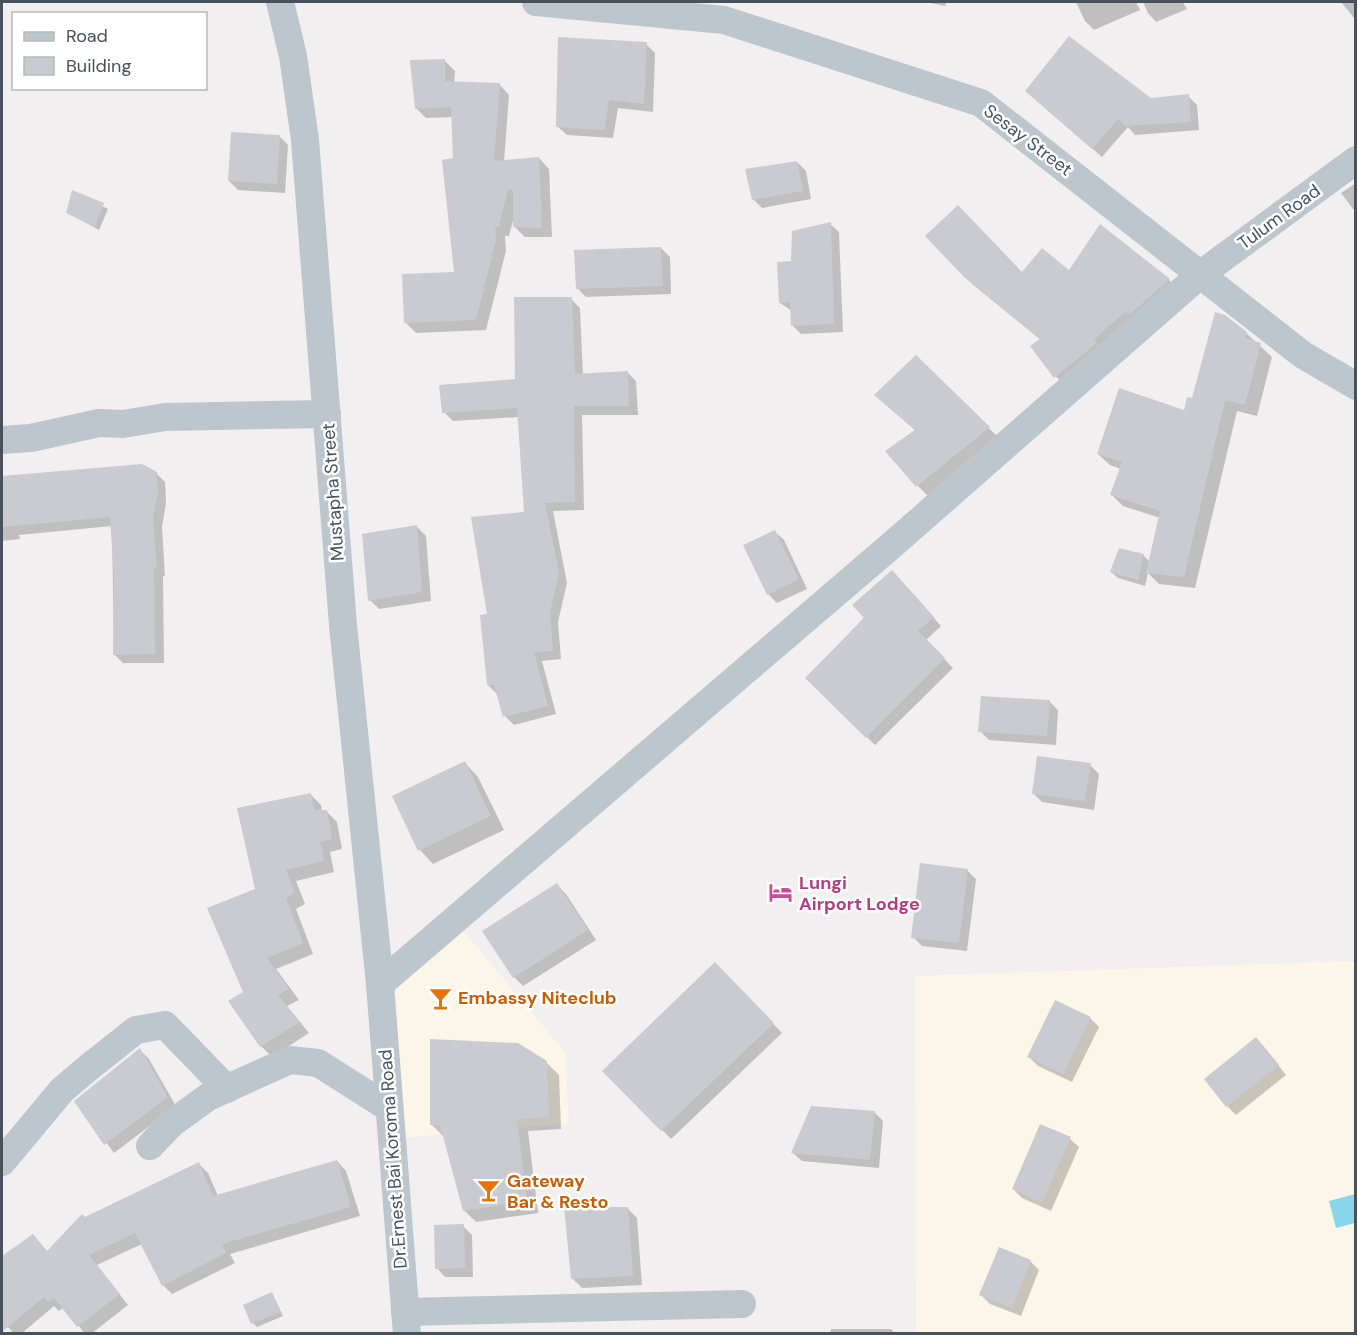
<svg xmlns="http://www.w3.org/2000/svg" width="1357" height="1335" font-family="'DM Sans',sans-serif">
  <rect width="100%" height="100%" fill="#f1efef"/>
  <g fill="#fcf6e8">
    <path d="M460,927l105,125 4,71 -168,15 -7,-153z"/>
    <path d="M1355,961v372h-439l-1,-357z"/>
  </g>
  <path fill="#8bd5ea" d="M1355,1194v29l-19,5 -7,-27z"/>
  <g fill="#0003">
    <path d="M926,2h20l-1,4z"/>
    <path d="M1076,2h60l4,8 -46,20 -9,-9z"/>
    <path d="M1143,2h40l4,7 -31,13 -8,-9z"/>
    <path d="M1341,2h15v17l-2,-1z"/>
    <path d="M646,44l9,9 -2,59 -35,-4 -5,30 -46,-3 -9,-8z"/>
    <path d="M444,60l11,11 -1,12 45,1 10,11 -5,67 35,-4 10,11 3,68h-27l-10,-10 -1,-10 -5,19h-4l1,15 -20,79 -70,3 -11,-11 51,-49 -3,-156 -27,1 -10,-10z"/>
    <path d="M1188,96l9,9 2,25 -64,5 -7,-8 -26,30 -66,-57 115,-1z"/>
    <path d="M279,136l9,9 -3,48 -47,-3 -9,-9z"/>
    <path d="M797,162l9,9 5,28 -49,9 -9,-9z"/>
    <path d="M1356,183v30l-15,-20z"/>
    <path d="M73,192l35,17 -9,21 -31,-17z"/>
    <path d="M830,224l9,8 4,100 -42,2 -9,-9v-14l-12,-8 12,-40z"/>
    <path d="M661,248l9,9 1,37 -85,3 -9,-9z"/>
    <path d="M1069,272l100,8 8,8 -113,98 -32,-39 9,-7 -70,-57 51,-9z"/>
    <path d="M571,299l9,9 3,67 44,-3 9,9 2,34h-56l2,95 -31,1 14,72 -9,39 3,37 -19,2 14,53 -42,11 -9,-9 -8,-22 -9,-9 1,-69 36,-103 -6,-96 -66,4 -9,-9 73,-32z"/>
    <path d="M1246,333l26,24 -15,59 -20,-5 -42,177 -36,-4 -11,-11 -3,13 -27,-8 -7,-6 32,-17 7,7 10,-44 -37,-12 -12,-12 10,-25 -11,-4 -12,-11 87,-43z"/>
    <path d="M916,357l86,84 -71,58 -13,-13 -2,-55 -26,-23z"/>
    <path d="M156,473l9,9 1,21 -4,24 3,49h-2l1,87h-41l-9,-9 -2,-128 -93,9 1,4 -18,2v-65z"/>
    <path d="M417,527l9,9 5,65 -52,8 -9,-9z"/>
    <path d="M775,532l9,8 23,49 -30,14 -9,-9z"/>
    <path d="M900,580l41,46 -15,14 27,28 -78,77 -68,-67z"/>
    <path d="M1049,701l9,9 -2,35 -67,-5 -9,-9z"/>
    <path d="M465,763l13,14 26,53 -71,34 -13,-14z"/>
    <path d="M1090,765l9,9 -5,36 -52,-8 -9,-9z"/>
    <path d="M311,795l10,10 1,6h4l11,11 5,27 -12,3 4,20 -38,9 9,23 -9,5 17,45 -37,15 23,31 -12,6 22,27 -37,24 -11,-11 -16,-54 12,-102z"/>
    <path d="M967,870l9,9 -9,72 -45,-5 -9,-9z"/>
    <path d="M557,885l9,9 30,46 -73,46 -9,-9 -30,-45z"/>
    <path d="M715,964l67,69 -111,106 -67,-68z"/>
    <path d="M1090,1018l9,9 -27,55 -34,-16 -9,-9z"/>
    <path d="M1265,1048l21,27 -50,40 -9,-9z"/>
    <path d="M140,1050l9,9 27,47 -62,47 -38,-52z"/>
    <path d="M546,1062l13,13 2,54 -33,2 10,82 -62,9 -12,-12 -20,-73 -12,-12z"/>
    <path d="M874,1112l9,9 -4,47 -77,-7 -9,-8z"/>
    <path d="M1070,1139l9,8 -28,64 -29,-13 -9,-9z"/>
    <path d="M337,1161l9,10 14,45 -130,38 5,9 -63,31 -9,-9 -21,-41 -45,21 31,40 -37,29h-6l-21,-27 -5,4 -5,-5 -33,28h-7l-12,-14v-62l31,-22 15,16 37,-33 114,-55 9,9 10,23z"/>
    <path d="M628,1209l9,9 5,67 -60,3 -9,-9z"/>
    <path d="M463,1226l9,9 1,42h-28l-8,-9z"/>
    <path d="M1030,1261l9,9 -18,46 -31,-12 -9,-9z"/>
    <path d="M272,1293l11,23 -26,11 -4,-4z"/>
    <path d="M831,1329h60l5,5h-66z"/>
  </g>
  <g fill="#c9cbd1">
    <path d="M1069,36l82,62 38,-4 2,28 -66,4 -7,-7 -26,30 -67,-58z"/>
    <path d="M558,37l89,5 -3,62 -35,-4 -5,30 -48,-3z"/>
    <path d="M445,59v22l55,2 -6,78 45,-4 3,71 -29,-1v-37l-5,-1 -9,38h-4l1,13 -20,80 -72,3 -2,-49 52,-2 -12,-112 11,-2 -2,-51 -36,2 -5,-49z"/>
    <path d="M231,132l49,3 -3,49 -49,-3z"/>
    <path d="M797,161l6,30 -51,9 -7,-31z"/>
    <path d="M72,190l32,13 -9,24 -29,-14z"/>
    <path d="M958,205l64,67 20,-24 27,22 31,-46 70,55 -40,35 -5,-2 -31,27 3,4 -43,35 -24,-32 10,-7 -76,-62 -39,-41z"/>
    <path d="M831,222l3,102 -43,2 -1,-24 -11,1 -2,-41 14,-1 1,-30z"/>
    <path d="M661,247l2,39 -87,3 -2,-39z"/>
    <path d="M514,297h58l3,77 53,-3 1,35h-55l1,96 -30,1 14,70 -9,39 3,39 -19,1 14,54 -45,11 -9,-32h-7l-7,-70 7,-1 -16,-97 53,-5 -7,-104 -75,5 -3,-28 76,-6z"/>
    <path d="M1215,312l10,3 22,17 -2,6 16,5 -16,62 -20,-5 -41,177 -38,-4 14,-62 -50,-16 12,-33 -25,-8 22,-66 65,22 3,-13 5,1z"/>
    <path d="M916,355l74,72 -74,60 -31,-36 30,-21 -41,-35z"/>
    <path d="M142,464l15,8 1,21 -5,24 4,51h-3l1,86 -42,1 1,-74 -4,-64 -108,10v-51z"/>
    <path d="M417,525l5,67 -54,9 -6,-67z"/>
    <path d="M775,530l24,49 -32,16 -24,-50z"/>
    <path d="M1119,548l25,6 -6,26 -28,-8z"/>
    <path d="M892,570l42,47 -16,14 27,27 -79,80 -61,-60 59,-60 -12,-13z"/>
    <path d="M981,696l69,4 -3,36 -69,-4z"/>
    <path d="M1037,756l54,7 -6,38 -53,-7z"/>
    <path d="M465,761l26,55 -73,35 -26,-55z"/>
    <path d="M311,793l3,17h13l5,29 -12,3 4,19 -38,9 9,23 -9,5 17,45 -36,15 22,31 -11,6 22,27 -40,25 -32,-46 15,-9 -36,-84 48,-19 -18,-81z"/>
    <path d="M920,863l48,6 -9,74 -48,-5z"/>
    <path d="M557,883l31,47 -75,48 -31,-47z"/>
    <path d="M715,962l59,61 -113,108 -59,-60z"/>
    <path d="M1055,1000l36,17 -28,57 -36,-17z"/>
    <path d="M1256,1037l23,28 -53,42 -22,-28z"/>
    <path d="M430,1039l88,4 29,18 2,56 -32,2 10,82 -64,10 -23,-86h-10z"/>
    <path d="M140,1048l28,49 -64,48 -30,-44z"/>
    <path d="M811,1106l64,5 -5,49 -79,-7z"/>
    <path d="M1040,1124l31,13 -29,66 -30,-14z"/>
    <path d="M337,1160l14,47 -129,37 4,9 -64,33 -27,-53 -46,22 31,39 -43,33 -23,-29 -6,4 -4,-5 -42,35v-76l31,-22 14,17 35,-37 3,3 114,-55 14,34z"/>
    <path d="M564,1207h64l5,69 -62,3z"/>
    <path d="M464,1224l1,44 -30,1 -1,-44z"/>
    <path d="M999,1247l32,13 -19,48 -33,-13z"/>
    <path d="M272,1292l8,20 -29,12 -8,-19z"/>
  </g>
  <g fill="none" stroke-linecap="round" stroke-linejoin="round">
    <g stroke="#bdc6cd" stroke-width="28">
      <path d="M280,2l13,54 12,84 38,485 37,359 27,350"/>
      <path d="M536,2l188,18 257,83 322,252 53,31"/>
      <path d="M2,440l29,-2 68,-15 24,1 42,-7 162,-3"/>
      <path d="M380,984l513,-440 308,-270 155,-114"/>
      <path d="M150,1146l21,-22 37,-27 82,-37 28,3 71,45"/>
      <path d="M2,1162l60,-72 26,-22 48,-38 29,-5 62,64"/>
      <path d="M405,1312l337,-8"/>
    </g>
  </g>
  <defs>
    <symbol id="hotel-bare" viewBox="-9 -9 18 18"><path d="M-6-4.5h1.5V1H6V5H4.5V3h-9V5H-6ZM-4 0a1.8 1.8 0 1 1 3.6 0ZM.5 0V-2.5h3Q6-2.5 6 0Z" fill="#d1479c" stroke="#fff" stroke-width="2.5" paint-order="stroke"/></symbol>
    <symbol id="bar-bare" viewBox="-9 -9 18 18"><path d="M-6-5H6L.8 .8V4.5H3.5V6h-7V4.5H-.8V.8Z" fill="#e8710a" stroke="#fff" stroke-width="2.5" paint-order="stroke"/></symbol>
  </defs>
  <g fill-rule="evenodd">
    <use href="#hotel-bare" x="764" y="876" width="33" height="33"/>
    <use href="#bar-bare" x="424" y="982" width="33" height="33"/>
    <use href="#bar-bare" x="472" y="1174" width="33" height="33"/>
  </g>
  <g text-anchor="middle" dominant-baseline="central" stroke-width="5" stroke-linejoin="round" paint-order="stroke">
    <g font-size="18" fill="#47525c" stroke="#fff">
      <text transform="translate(1028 140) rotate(37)">Sesay Street</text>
      <text transform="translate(1279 217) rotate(-36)">Tulum Road</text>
      <text transform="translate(333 492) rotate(-94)">Mustapha Street</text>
      <text transform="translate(393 1159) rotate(-94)">Dr.Ernest Bai Koroma Road</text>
    </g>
    <g font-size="18" font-weight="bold" fill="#b23c85" stroke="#fff" text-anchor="start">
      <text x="799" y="883">Lungi<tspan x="799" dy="21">Airport Lodge</tspan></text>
    </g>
    <g font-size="18" font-weight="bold" fill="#c56008" stroke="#fff" text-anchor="start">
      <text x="458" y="998">Embassy Niteclub</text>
      <text x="507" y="1181">Gateway<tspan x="507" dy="21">Bar &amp; Resto</tspan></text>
    </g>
  </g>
  <rect width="1357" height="1335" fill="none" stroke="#47525c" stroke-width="6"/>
  <rect x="12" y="12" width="195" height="78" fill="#ffffff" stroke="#b5babe" stroke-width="1.5"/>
  <rect x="24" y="32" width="30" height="9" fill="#bdc6cd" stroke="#b5babe" stroke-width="1.5"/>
  <text x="66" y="42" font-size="18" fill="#47525c">Road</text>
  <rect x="24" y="57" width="30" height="18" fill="#c9cbd1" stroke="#b5babe" stroke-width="1.5"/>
  <text x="66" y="72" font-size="18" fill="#47525c">Building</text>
</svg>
